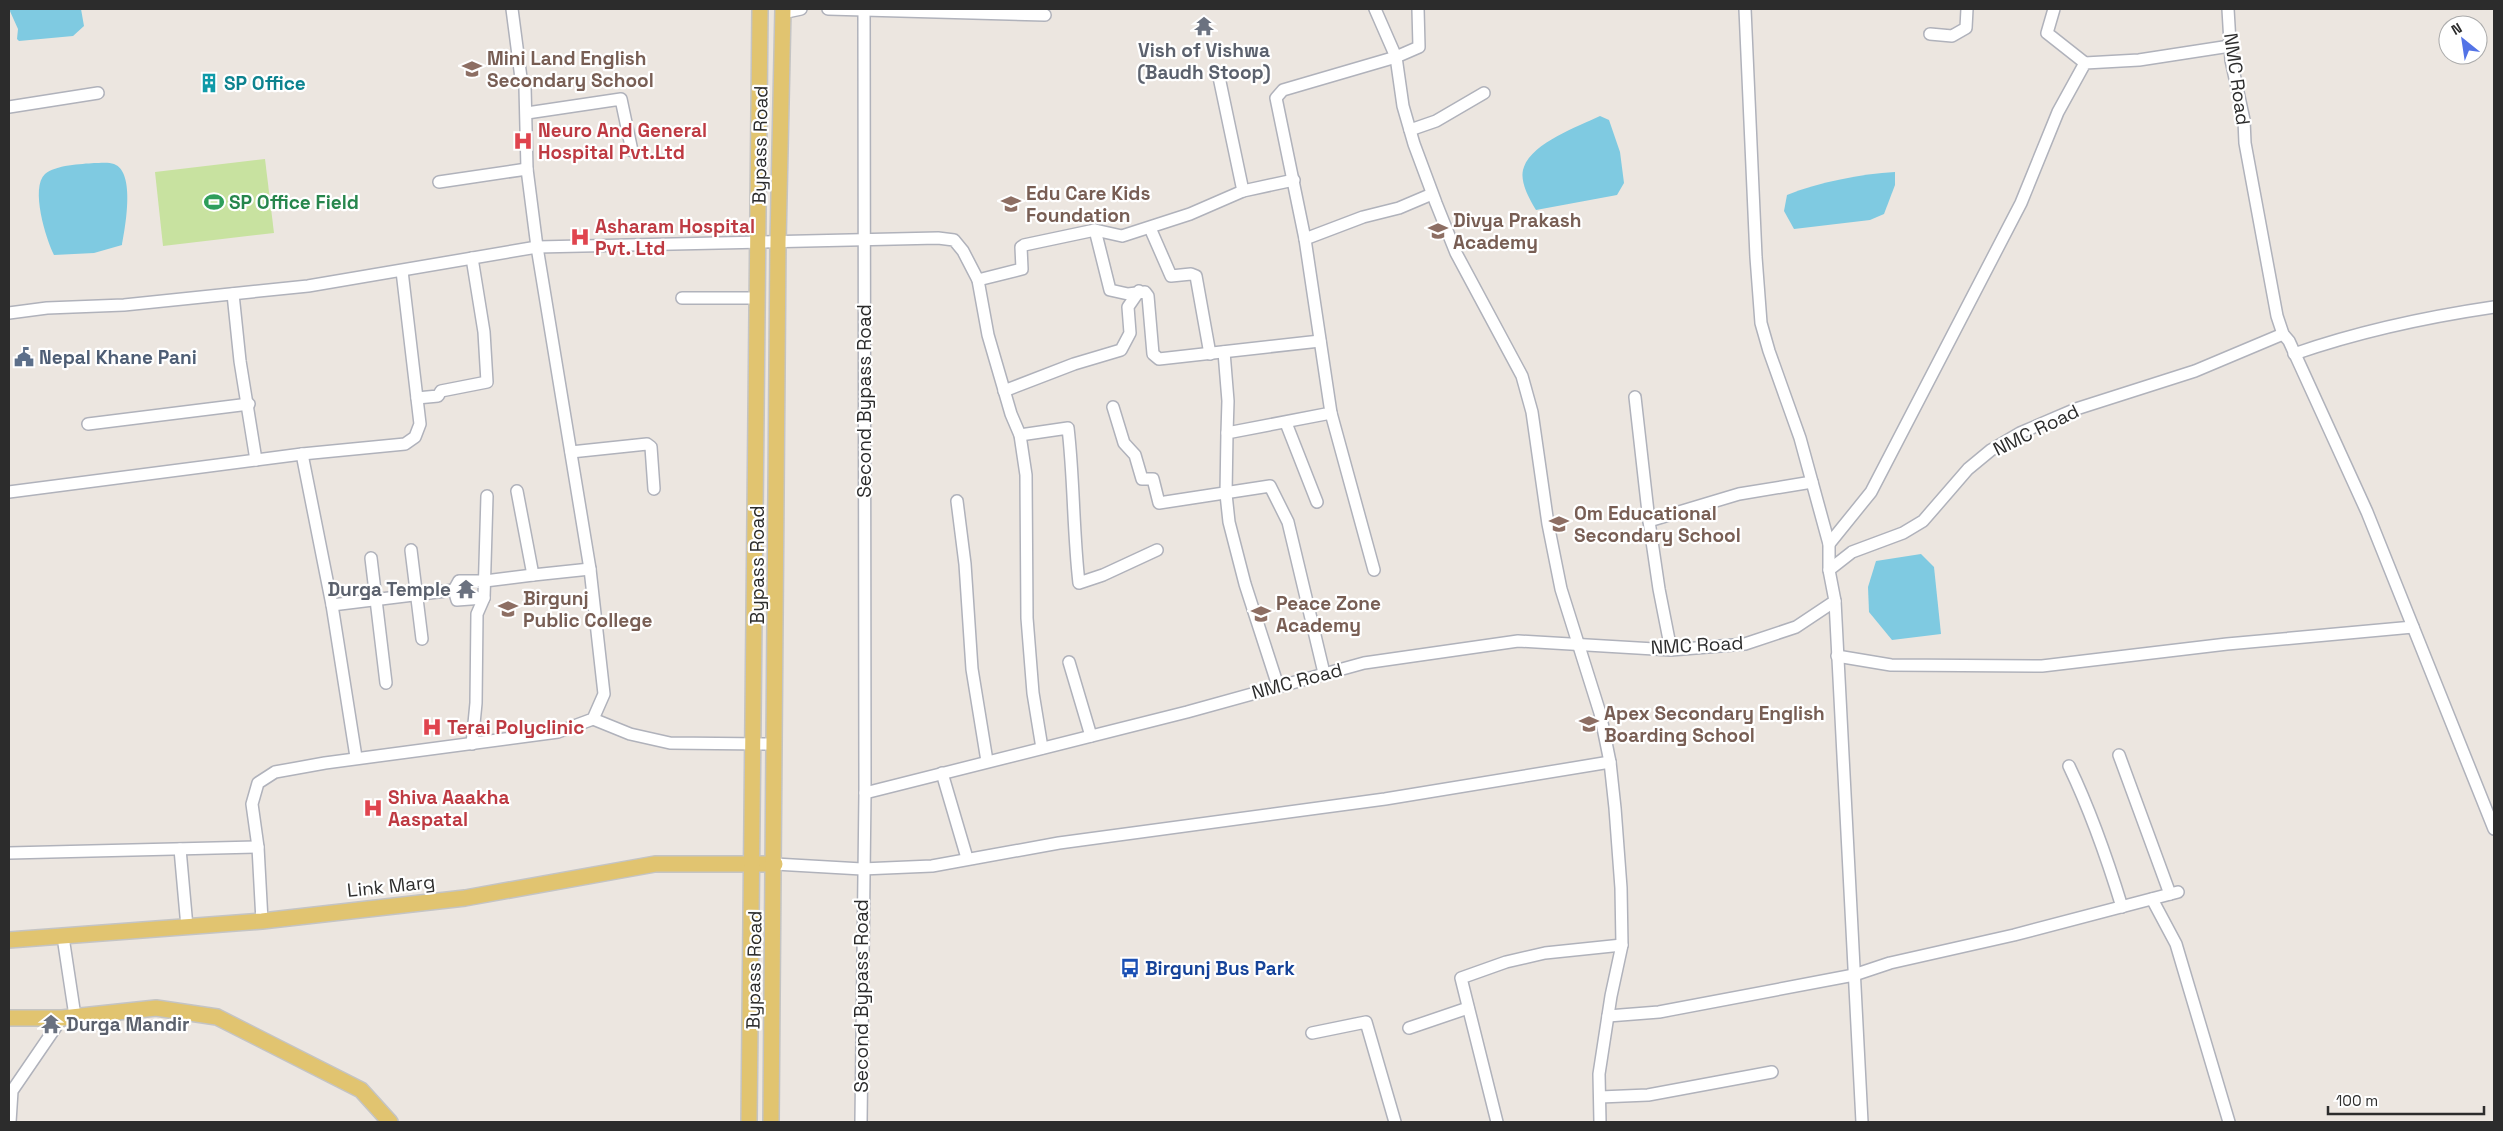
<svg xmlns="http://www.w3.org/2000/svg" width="2503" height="1131" font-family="'Space Grotesk',sans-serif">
  <rect width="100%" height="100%" fill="#ece6e0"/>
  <path fill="#c8e2a0" d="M265,159l9,74 -111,13 -8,-74z"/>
  <g fill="#7fcae1">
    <path d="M9,9h72l3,17 -11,10 -54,5 -2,-2 1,-10z"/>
    <path d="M1600,116l9,4 11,32 4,31 -7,12 -81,15c-6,-10 -16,-27 -13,-40 6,-26 54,-43 77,-54z"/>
    <path d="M94,163c6,0 15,-1 20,1 22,8 11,64 8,81l-28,8 -40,2c-8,-16 -24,-67 -9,-81 10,-9 37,-10 49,-11z"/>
    <path d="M1895,172v13l-11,29 -14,6 -76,9 -10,-18 3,-16c32,-13 74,-21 108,-23z"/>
    <path d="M1921,554l13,13 7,67 -49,6 -23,-28 -1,-25 8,-26z"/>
  </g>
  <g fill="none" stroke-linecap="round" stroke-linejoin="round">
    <defs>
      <g id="minor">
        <path d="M828,9l217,6"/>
        <path d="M1375,9l21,48 7,49 11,38 22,59 20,50 66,123 10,36 16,112 13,65 39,124 10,49 5,46 6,80 1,57 -11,51 -12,78 1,48"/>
        <path d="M1745,9l11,248 5,66 8,28 31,87 29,106v26"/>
        <path d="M2054,9l-7,24 38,30"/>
        <path d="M2228,9l3,51 13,60 1,23 32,173 6,18 6,7 78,171 127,317"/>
        <path d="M782,13l19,-4"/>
        <path d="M1930,34l22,2 14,-8 1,-19"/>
        <path d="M1219,77l24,114"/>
        <path d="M9,107l89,-14"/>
        <path d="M527,113l94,-14 11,52"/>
        <path d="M1410,130l26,-9 48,-28"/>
        <path d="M439,182l88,-13"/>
        <path d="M1150,228l21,48 20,-2 5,2 14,78"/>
        <path d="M1095,230l15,60 18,4 17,-2 3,4 5,58 6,5 161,-18"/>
        <path d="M1305,239l58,-22 36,-9 33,-14"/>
        <path d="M978,280l44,-11 -1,-22 3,-2 71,-15 27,6 68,-22 53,-23 51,-11"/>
        <path d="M233,294l7,67 16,99"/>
        <path d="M682,298h75"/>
        <path d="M9,313l38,-5 77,-3 184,-19 229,-39 401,-9 16,2 9,11 15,29 10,55 23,79 9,21 6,40 1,143 6,75 9,55"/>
        <path d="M1224,352l4,49 -1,32"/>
        <path d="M2294,354c66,-23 132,-37 200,-47"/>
        <path d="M1004,391l70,-27 47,-14 9,-17 -2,-26 11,-16"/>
        <path d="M1635,397l14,124"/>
        <path d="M417,398l21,-2 3,-5 46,-9 -3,-50 -12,-74"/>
        <path d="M1113,407l11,36 11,12 7,24h11l6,24 111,-17 18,36 36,151"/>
        <path d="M1331,413l43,157"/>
        <path d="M1286,423l31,79"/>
        <path d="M88,424l161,-20"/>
        <path d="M1020,435l48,-7c6,51 5,103 11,155l24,-8 54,-25"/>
        <path d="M571,452l76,-8 4,3 3,42"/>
        <path d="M302,454l30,151 24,152"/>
        <path d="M517,491l16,84 57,-6"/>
        <path d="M9,492l293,-38 103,-10 10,-7 5,-13 -18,-153"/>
        <path d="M957,501l8,63 7,105 15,92"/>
        <path d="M1829,544l42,-52 150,-289 37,-91 27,-49 54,-3 91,-14"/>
        <path d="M411,550l11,89"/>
        <path d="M371,558l15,125"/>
        <path d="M484,598l-27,2 -3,-10 5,-9h26l48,-6"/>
        <path d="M1835,601l27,521"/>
        <path d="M332,605l122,-15"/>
        <path d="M1671,650l-12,-61 -10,-68 90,-27 73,-12"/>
        <path d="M1837,656l54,9 151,1 185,-22 186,-17"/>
        <path d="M1069,662l22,74"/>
        <path d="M1278,686l-33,-102 -16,-62 -3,-28 1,-61 104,-20 -26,-174 -29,-141 7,-8 113,-33 23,-10 -1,-38"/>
        <path d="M593,719l37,15 40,9 104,1"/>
        <path d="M472,744l4,-41 1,-89 7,-16 3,-102"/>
        <path d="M2119,755l51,139"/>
        <path d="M2069,766c22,46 38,92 53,141"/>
        <path d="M942,773l25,85"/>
        <path d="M865,793l322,-81 177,-49 154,-22 153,9 74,-6 51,-17 39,-26 -6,-31 23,-18 51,-19 20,-12 45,-52 23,-19 29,-17 56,-24 119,-38 88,-37"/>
        <path d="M180,849l7,78"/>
        <path d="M9,853l249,-6"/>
        <path d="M775,864l87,5 70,-3 127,-23 326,-44 225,-37"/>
        <path d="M2152,899l24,45 53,178"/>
        <path d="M262,921l-4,-74 -6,-43 6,-21 17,-11 50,-9 233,-31 35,-13 11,-25 -14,-125 -53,-322 -10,-78 -2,-82 -4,-9 -9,-69"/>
        <path d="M63,937l12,79"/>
        <path d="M1608,1016l51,-4 195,-37 36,-12 124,-28 164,-43"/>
        <path d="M1409,1028l59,-20"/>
        <path d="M1312,1033l54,-11 29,100"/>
        <path d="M1600,1097l48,-2 124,-23"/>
        <path d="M10,1122l2,-31 50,-73"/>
        <path d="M861,1122l4,-329 -1,-784"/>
        <path d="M1497,1122l-36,-144 45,-16 39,-9 77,-8"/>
      </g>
      <g id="major">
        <path d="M9,940l253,-19 203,-23 190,-34h120"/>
        <path d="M9,1018h53l94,-10 61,9 144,73 29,32"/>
        <path d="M749,1122l11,-1113"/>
        <path d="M771,1122l7,-880 5,-233"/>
      </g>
    </defs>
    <use href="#minor" stroke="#b0b2bb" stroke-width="14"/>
    <use href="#major" stroke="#c4c4c4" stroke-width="18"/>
    <use href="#minor" stroke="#fff" stroke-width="11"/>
    <use href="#major" stroke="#e1c470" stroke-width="15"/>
  </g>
  <defs>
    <symbol id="temple-bare" viewBox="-9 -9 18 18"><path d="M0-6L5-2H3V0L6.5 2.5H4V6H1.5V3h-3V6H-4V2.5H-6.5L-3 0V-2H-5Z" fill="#6b7280" stroke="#fff" stroke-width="2.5" paint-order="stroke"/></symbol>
    <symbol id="school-bare" viewBox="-9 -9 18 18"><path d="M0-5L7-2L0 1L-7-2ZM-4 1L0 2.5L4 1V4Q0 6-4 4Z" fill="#8d6e63" stroke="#fff" stroke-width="2.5" paint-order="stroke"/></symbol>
    <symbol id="building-bare" viewBox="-9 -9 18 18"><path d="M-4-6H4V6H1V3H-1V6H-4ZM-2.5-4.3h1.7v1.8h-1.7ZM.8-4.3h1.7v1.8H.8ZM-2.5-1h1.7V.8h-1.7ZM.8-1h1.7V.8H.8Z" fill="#0f9aa8" stroke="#fff" stroke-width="2.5" paint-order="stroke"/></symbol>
    <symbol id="hospital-bare" viewBox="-9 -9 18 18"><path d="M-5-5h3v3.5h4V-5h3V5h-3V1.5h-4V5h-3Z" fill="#e0444e" stroke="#fff" stroke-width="2.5" paint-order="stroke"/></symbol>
    <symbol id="stadium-bare" viewBox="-9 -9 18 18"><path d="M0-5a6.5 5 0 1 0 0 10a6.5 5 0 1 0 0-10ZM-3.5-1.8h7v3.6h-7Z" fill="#2e9e5b" stroke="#fff" stroke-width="2.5" paint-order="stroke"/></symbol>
    <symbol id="civic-bare" viewBox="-9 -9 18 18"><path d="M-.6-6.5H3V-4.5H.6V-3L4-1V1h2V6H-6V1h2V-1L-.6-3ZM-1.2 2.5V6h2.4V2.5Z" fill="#5c6f8a" stroke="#fff" stroke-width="2.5" paint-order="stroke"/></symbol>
    <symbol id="university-bare" viewBox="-9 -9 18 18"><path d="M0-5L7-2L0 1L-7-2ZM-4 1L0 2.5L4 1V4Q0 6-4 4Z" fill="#8d6e63" stroke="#fff" stroke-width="2.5" paint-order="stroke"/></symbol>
    <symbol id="bus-bare" viewBox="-9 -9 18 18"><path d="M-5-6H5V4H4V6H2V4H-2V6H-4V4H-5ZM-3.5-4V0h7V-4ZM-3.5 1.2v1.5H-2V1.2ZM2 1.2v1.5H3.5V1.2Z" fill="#1a4fb4" stroke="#fff" stroke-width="2.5" paint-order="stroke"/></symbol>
  </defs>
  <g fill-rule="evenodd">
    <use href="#temple-bare" x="1190" y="12" width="28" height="28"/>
    <use href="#school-bare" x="458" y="55" width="28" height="28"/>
    <use href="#building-bare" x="195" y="69" width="28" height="28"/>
    <use href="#hospital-bare" x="509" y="127" width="28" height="28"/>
    <use href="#stadium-bare" x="200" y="188" width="28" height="28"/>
    <use href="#school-bare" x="997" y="190" width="28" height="28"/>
    <use href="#school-bare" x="1424" y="217" width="28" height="28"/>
    <use href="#hospital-bare" x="566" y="223" width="28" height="28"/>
    <use href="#civic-bare" x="10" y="343" width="28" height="28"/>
    <use href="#school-bare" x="1545" y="510" width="28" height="28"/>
    <use href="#temple-bare" x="452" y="575" width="28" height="28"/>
    <use href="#university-bare" x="494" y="595" width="28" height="28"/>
    <use href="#school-bare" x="1247" y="600" width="28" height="28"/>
    <use href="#school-bare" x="1575" y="710" width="28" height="28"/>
    <use href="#hospital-bare" x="418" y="713" width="28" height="28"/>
    <use href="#hospital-bare" x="359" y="794" width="28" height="28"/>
    <use href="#bus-bare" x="1116" y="954" width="28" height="28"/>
    <use href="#temple-bare" x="37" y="1010" width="28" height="28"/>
  </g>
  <g text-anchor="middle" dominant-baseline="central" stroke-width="4.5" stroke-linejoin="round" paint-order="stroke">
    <g font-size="19" font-weight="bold" fill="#5b616d" stroke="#fff">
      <text x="1204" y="50">Vish of Vishwa<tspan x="1204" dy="22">(Baudh Stoop)</tspan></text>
      <text x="451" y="589" text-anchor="end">Durga Temple</text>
      <text x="66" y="1024" text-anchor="start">Durga Mandir</text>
    </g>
    <g font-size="19" font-weight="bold" fill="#785e54" stroke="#fff" text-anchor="start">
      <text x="487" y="58">Mini Land English<tspan x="487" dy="22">Secondary School</tspan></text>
      <text x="1026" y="193">Edu Care Kids<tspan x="1026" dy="22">Foundation</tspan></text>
      <text x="1453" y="220">Divya Prakash<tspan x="1453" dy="22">Academy</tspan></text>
      <text x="1574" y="513">Om Educational<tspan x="1574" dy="22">Secondary School</tspan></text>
      <text x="523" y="598">Birgunj<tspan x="523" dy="22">Public College</tspan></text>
      <text x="1276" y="603">Peace Zone<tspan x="1276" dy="22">Academy</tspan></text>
      <text x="1604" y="713">Apex Secondary English<tspan x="1604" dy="22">Boarding School</tspan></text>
    </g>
    <g font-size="19" fill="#2c2c2c" stroke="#fff">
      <text transform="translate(2237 79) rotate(82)">NMC Road</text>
      <text transform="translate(760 145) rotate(-89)">Bypass Road</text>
      <text transform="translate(864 401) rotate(-90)">Second Bypass Road</text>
      <text transform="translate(2036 430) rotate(-26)">NMC Road</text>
      <text transform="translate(757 565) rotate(-90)">Bypass Road</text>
      <text transform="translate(1697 645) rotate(-3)">NMC Road</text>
      <text transform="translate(1297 681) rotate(-15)">NMC Road</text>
      <text transform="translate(391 886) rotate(-6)">Link Marg</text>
      <text transform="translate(754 970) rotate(-89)">Bypass Road</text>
      <text transform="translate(861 996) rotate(-90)">Second Bypass Road</text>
    </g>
    <g font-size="19" font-weight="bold" fill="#0d838f" stroke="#fff" text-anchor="start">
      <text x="224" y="83">SP Office</text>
    </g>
    <g font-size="19" font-weight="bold" fill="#be3a42" stroke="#fff" text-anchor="start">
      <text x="538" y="130">Neuro And General<tspan x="538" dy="22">Hospital Pvt.Ltd</tspan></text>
      <text x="595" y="226">Asharam Hospital<tspan x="595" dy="22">Pvt. Ltd</tspan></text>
      <text x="447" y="727">Terai Polyclinic</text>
      <text x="388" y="797">Shiva Aaakha<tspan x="388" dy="22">Aaspatal</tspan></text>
    </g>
    <g font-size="19" font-weight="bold" fill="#27864d" stroke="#fff" text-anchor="start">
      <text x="229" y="202">SP Office Field</text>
    </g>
    <g font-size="19" font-weight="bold" fill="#4e5e75" stroke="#fff" text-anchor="start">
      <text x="39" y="357">Nepal Khane Pani</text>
    </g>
    <g font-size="19" font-weight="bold" fill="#164399" stroke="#fff" text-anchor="start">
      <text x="1145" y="968">Birgunj Bus Park</text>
    </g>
  </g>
  <rect width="2503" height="1131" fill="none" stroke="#2c2c2c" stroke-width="20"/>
  <g transform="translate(2463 40) rotate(330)"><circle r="24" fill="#ffffff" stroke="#ababab"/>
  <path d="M0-4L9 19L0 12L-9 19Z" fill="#5373e6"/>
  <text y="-8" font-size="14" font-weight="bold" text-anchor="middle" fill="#2c2c2c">N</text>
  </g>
  <path d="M2328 1106v8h156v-8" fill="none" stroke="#2c2c2c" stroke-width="2.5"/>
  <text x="2336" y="1106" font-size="15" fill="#2c2c2c" stroke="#ffffff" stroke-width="4" paint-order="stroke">100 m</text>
</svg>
